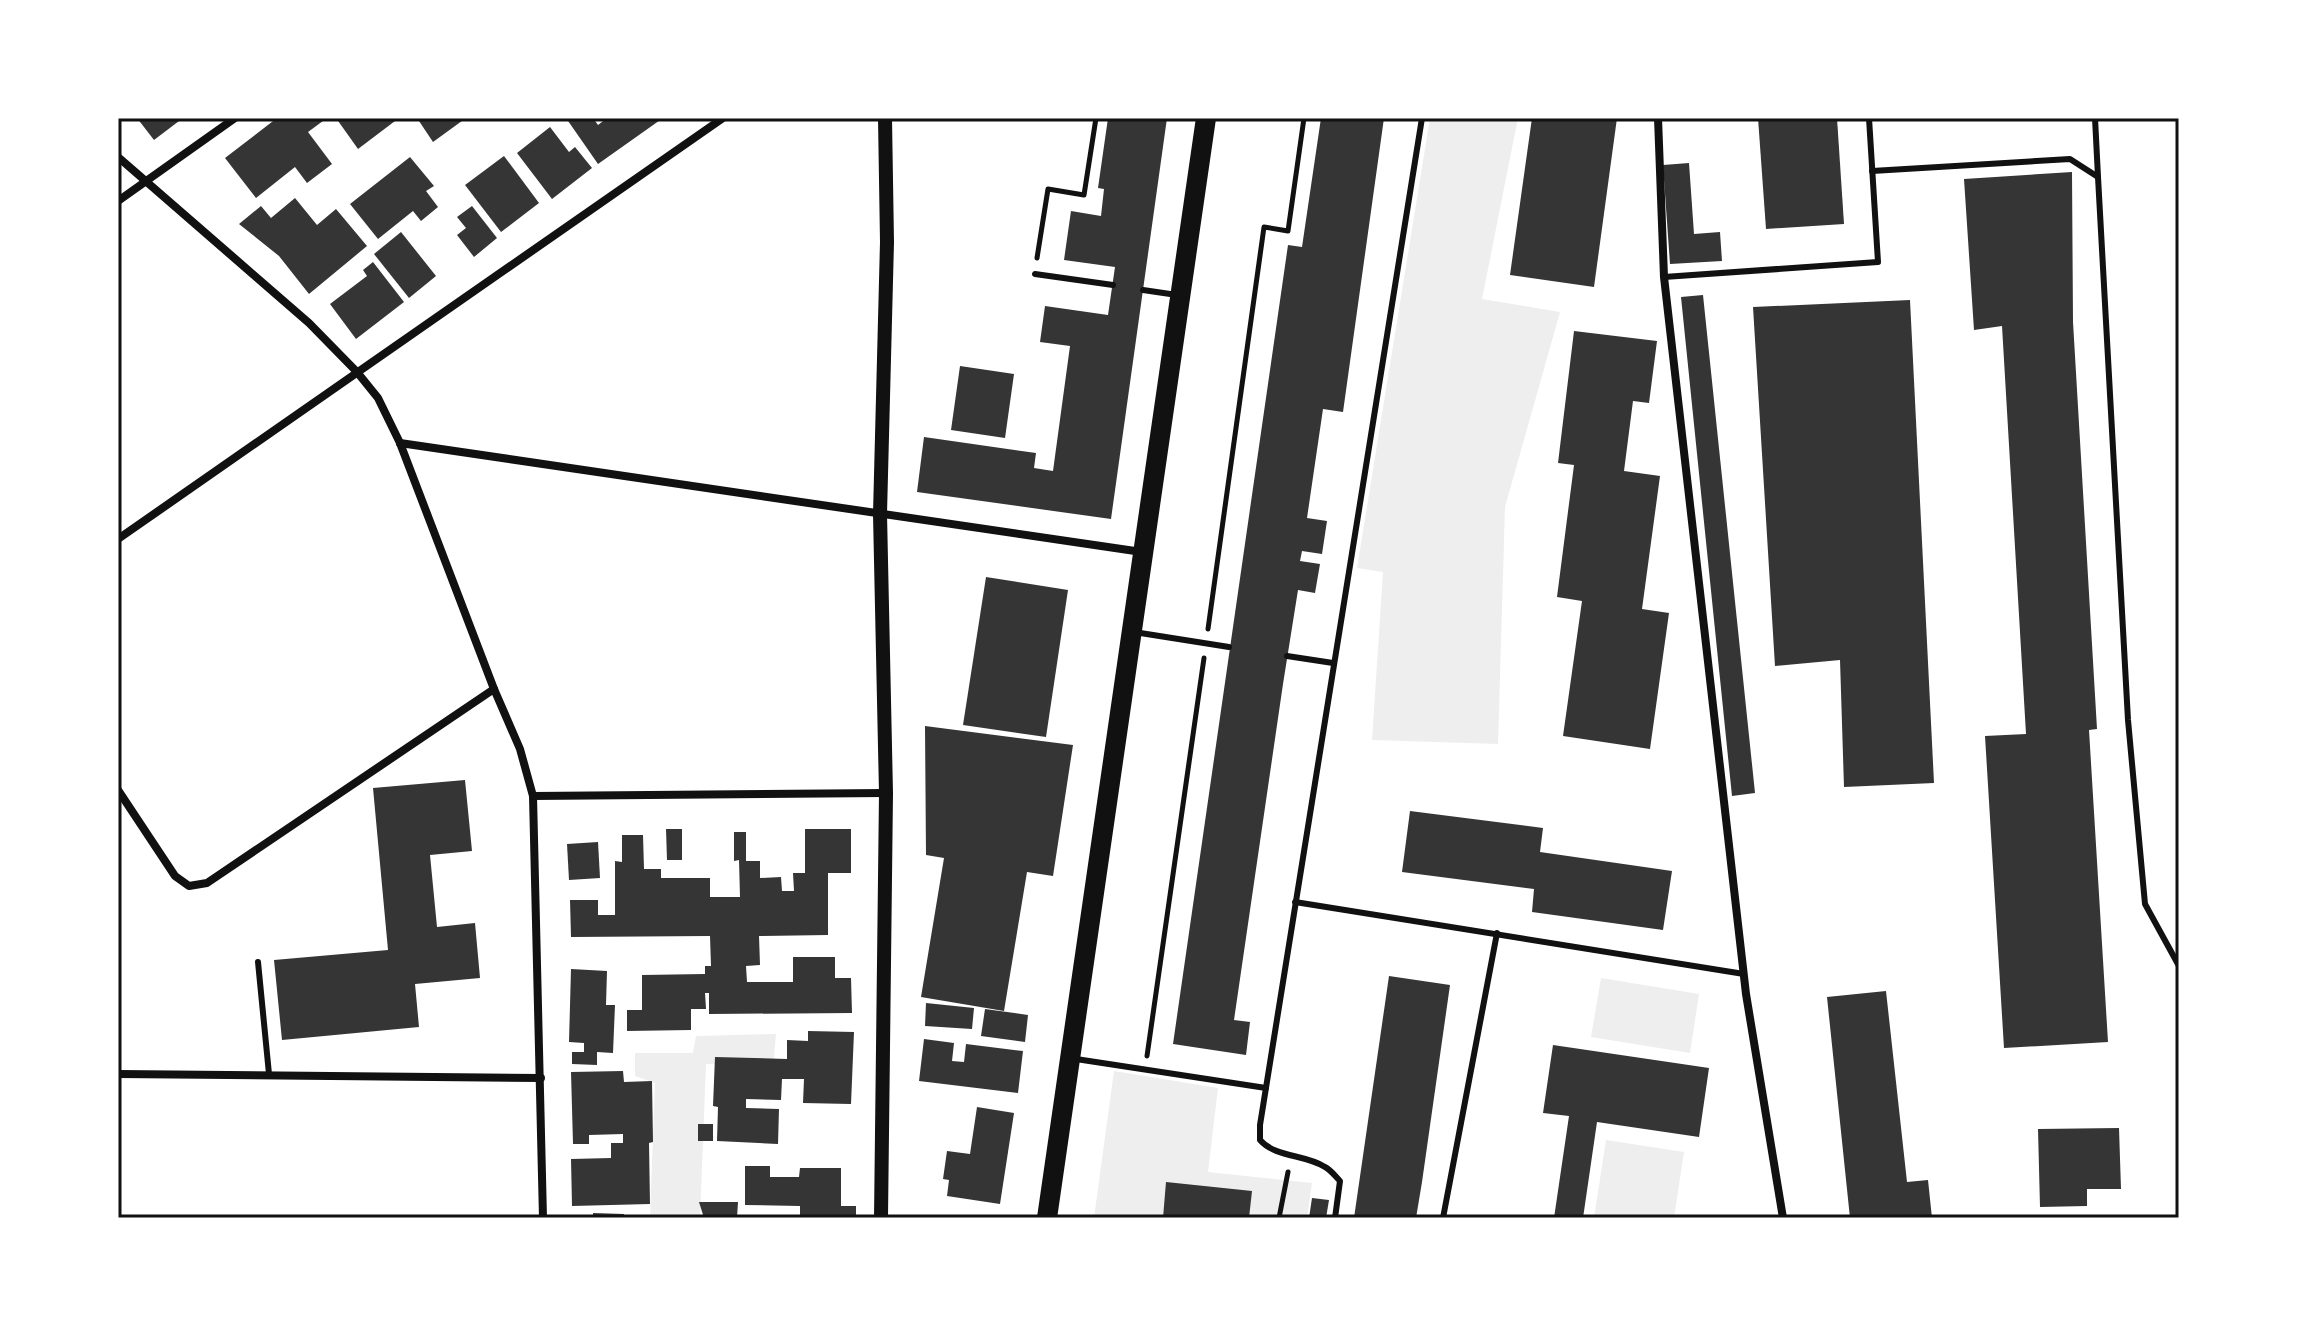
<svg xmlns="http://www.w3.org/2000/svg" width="2297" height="1336" font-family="Helvetica,sans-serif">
  <rect width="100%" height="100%" fill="#fff"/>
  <g fill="#eee">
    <path d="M1430,118h88l-36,181 78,13 -55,195 -7,237 -126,-4 11,-168 -26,-4z"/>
    <path d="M1601,978l98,16 -9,59 -99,-16z"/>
    <path d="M776,1034l-3,32 -67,-2 -6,154h-50l5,-135 -20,-7v-23h58l3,-17z"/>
    <path d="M1114,1071l104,17 -10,84 104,11 -5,35h-213z"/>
    <path d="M1606,1140l78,12 -10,66h-80z"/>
  </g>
  <g fill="#353535">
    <path d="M137,118h46l-29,22z"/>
    <path d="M277,118h50l-19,14 24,32 -25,19 -12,-16 -39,31 -31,-40z"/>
    <path d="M336,118h63l-41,31z"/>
    <path d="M417,118h49l-33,24z"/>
    <path d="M566,118h27l5,7 9,-7h56l-65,46z"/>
    <path d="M1108,118h59l-56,401 -194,-27 7,-55 112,16 -2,15 19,3 17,-125 -30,-4 5,-36 63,9 7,-48 -51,-7 7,-49 30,5 3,-27 -6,-1z"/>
    <path d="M1321,118h63l-41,294 -20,-3 -16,109 20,3 -5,33 -20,-3 -2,10 20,3 -5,29 -17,-3 -15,94 -49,336 16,2 -4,33 -73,-11 115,-799 14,2z"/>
    <path d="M1532,118h85l-23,169 -84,-12z"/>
    <path d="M1758,118h79l7,106 -78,5z"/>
    <path d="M550,127l19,25 6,-5 17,21 -40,31 -35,-46z"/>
    <path d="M504,156l35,47 -38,29 -36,-47z"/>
    <path d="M410,157l24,29 -8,5 12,16 -17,14 -8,-10 -35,28 -28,-35z"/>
    <path d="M1689,163l5,71 26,-2 2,29 -52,3 -7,-99z"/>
    <path d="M2072,172l1,150 24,407 -8,1 19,312 -104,6 -19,-312 41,-2 -24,-408 -28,4 -10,-151z"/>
    <path d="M295,198l22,27 19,-16 31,37 -58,48 -30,-38 -40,-32 22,-18 10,12z"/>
    <path d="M472,206l25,32 -23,19 -17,-22 9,-7 -9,-11z"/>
    <path d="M401,232l35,44 -27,22 -35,-44z"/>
    <path d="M373,262l31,40 -48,37 -26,-35 37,-28 -4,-6z"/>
    <path d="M1703,295l52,498 -23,3 -51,-499z"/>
    <path d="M1910,300l24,483 -90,4 -4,-127 -65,6 -22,-359z"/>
    <path d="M1574,331l83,10 -8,62 -16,-2 -9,70 36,5 -18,133 27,4 -19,136 -87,-13 19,-135 -25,-4 17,-132 -16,-2z"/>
    <path d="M960,366l54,8 -9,64 -54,-8z"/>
    <path d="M986,577l82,13 -22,147 -83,-12z"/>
    <path d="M925,726l148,19 -20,131 -26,-4 -23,139 -83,-14 23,-139 -18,-3z"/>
    <path d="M465,780l7,71 -42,4 7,72 38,-4 5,55 -65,6 4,43 -137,13 -8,-80 114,-10 -15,-162z"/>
    <path d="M1410,811l133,17 -3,24 132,19 -9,59 -131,-18 2,-23 -132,-17z"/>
    <path d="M666,829h16v31h-15z"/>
    <path d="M805,829h46v44h-23v62l-69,1 1,29 -14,1 1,16h46v-25h42v21h16l1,35 -143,1v-21h-4l1,16h-15v21l-64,1v-21h15v-35l63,-1v-8h6l-1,-30 -139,1 -1,-37h28v15h17v-54l7,1v-27h21l1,34h17v9h49v19h30l-1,-37 -5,1v-29h12v29h14v17l21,-1 1,14h12l-1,-18h12z"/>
    <path d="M598,842l2,36 -31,2 -2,-36z"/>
    <path d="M571,969l36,2 -1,34h9l-2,48 -16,-1v13l-25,-1v-12h12v-9l-15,-1z"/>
    <path d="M1389,976l61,9 -28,197 -6,36h-62z"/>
    <path d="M1886,991l21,191 21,-2 4,38h-82l-23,-221z"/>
    <path d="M926,1003l48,5 -2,21 -47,-3z"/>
    <path d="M985,1009l43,6 -3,27 -44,-6z"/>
    <path d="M808,1031l46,1 -3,72 -48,-1 1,-24h-22l-1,21 -35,-1v9l33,1 -1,35 -61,-3 1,-34 -5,-1 2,-49 72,2v-19l21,1z"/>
    <path d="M924,1039l30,4 -2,18 12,1 2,-18 57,7 -5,42 -99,-12z"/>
    <path d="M1553,1045l156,23 -10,69 -102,-15 -14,96h-29l15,-102 -26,-3z"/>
    <path d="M623,1071l1,11 28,-1 1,61 -4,1 1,61 -78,2 -1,-47 40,-1v-15h12v-9l-34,1v9h-16l-2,-72z"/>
    <path d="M977,1107l37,6 -14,91 -53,-8 2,-16 -6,-1 4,-28 23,3z"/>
    <rect x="698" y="1124" width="15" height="17"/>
    <path d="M2119,1128l2,61h-34v17l-47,1 -2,-78z"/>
    <path d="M745,1166h25v11h29l1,-9h41v38h15v12h-56v-12l-55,-1z"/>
    <path d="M1166,1182l86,9 -3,27h-86z"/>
    <path d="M1312,1198l17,2 -3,18h-17z"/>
    <path d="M699,1202h39l-1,16h-33z"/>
    <path d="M593,1213l31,1v4h-31z"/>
  </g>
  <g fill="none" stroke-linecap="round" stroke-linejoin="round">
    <g stroke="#111" stroke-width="5">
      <path d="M1037,258l11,-69 36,6 12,-77"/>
      <path d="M1208,629l56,-402 24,4 16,-113"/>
      <path d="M1147,1056l57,-398"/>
      <path d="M1279,1218l9,-46"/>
    </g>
    <g stroke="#111" stroke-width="6">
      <path d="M2095,118l3,59"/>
      <path d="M1872,171l198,-12 28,18 30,543 17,184 34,62"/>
      <path d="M1035,274l78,11"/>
      <path d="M1664,277l214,-15 -9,-144"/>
      <path d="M1143,290l34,5"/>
      <path d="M1134,632l95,15"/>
      <path d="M1287,656l46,7"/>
      <path d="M1295,902l449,72"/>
      <path d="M258,962l11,112"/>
      <path d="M1076,1059l190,29"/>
      <path d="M1335,1218l5,-37c-5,-5 -9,-11 -15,-14 -20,-13 -49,-9 -65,-27v-15l162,-1007"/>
      <path d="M1443,1218l54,-285"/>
    </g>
    <g stroke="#111" stroke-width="8">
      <path d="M1658,118l6,159 82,717 37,224"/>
      <path d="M118,157l191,166 48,49 21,26 22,45 94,246 26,60 13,47 10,422"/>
      <path d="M118,201l117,-83"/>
      <path d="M400,443l742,109"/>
      <path d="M118,539l605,-421"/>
      <path d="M118,790l57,86 14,10 18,-3 287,-194"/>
      <path d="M533,796l353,-3"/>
      <path d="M118,1074l423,4"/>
    </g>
    <path stroke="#111" stroke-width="14" d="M881,1218l5,-425 -6,-279 7,-272 -2,-124"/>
    <path stroke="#111" stroke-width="20" d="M1047,1218l159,-1100"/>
  </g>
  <rect width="2297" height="1336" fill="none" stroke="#ffffff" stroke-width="240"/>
  <rect x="120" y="120" width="2057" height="1096" fill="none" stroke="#111" stroke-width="3"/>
</svg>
